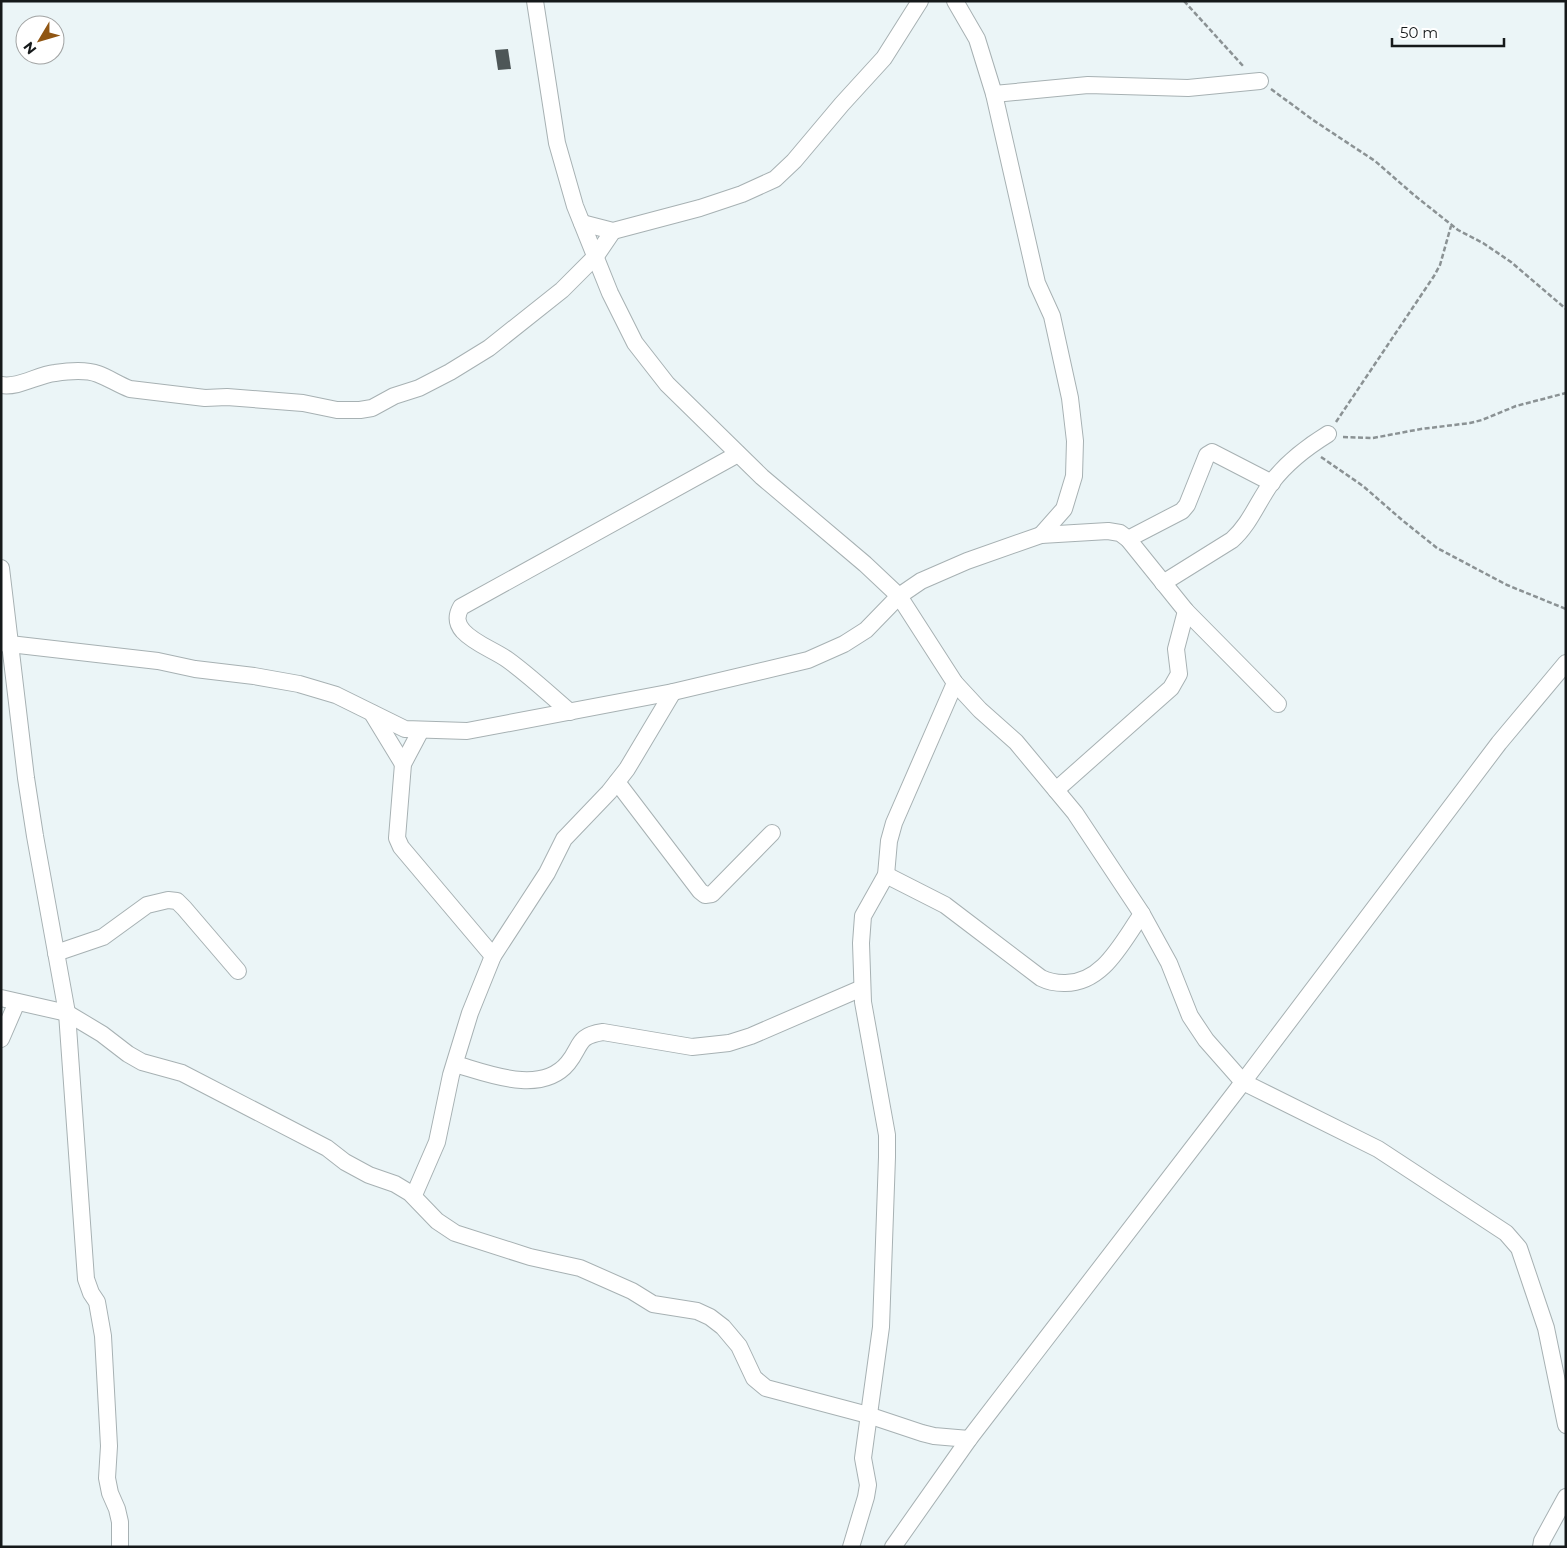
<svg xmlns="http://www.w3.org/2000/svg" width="1567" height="1548" font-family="Montserrat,sans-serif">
  <rect width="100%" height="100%" fill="#ebf5f7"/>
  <path fill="#4d5657" d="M508,49l3,20 -13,1 -3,-20z"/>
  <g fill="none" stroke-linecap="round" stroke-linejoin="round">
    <defs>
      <g id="minor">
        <path d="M535,1l22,142 18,63 35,87 25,50 32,41 95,93 103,87 34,32 56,87 25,27 36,32 59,71 67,101 27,49 21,53 16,24 37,42 135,67 128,84 13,15 27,80 20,97"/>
        <path d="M955,1l22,38 17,55 43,189 15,33 18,82 5,43 -1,35 -10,33 -23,26"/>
        <path d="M994,94l94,-9 100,3 72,-7"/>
        <path d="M582,223l31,8 87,-23 42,-14 33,-15 19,-18 48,-57 42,-46 36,-57"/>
        <path d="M1,385c18,3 36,-10 54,-12 13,-2 30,-4 43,1 11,4 21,11 32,15l75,9 22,-1 76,6 34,7h23l12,-2 22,-12 25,-8 31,-16 39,-24 73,-58 34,-34 17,-25"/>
        <path d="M1128,539l54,-28 5,-6 20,-50 5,-3 60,31"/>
        <path d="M1,568l25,210 9,58 32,177 19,266 5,14 6,9 6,34 6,110 -2,32 3,15 7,16 3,13v25"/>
        <path d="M1163,583l69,-43c18,-16 26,-39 40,-58 15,-20 35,-35 56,-48"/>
        <path d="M1,643l157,18 37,8 59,7 45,8 37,11 69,34 62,2 206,-39 135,-32 36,-16 22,-14 33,-34 22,-15 46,-20 74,-26 67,-4 12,2 8,6 58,72 92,93"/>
        <path d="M570,712c-20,-17 -40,-36 -62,-52 -14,-10 -33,-16 -45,-29 -7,-8 -7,-15 -2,-24l277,-153"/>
        <path d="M372,713l31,51"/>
        <path d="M421,730l-18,34 -6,74 4,9 92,109"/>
        <path d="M617,782l83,109 5,4 7,-1 60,-61"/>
        <path d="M1056,790l115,-102 8,-14 -3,-25 10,-38"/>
        <path d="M886,875l59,30 96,73c8,4 14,5 23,5 39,1 58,-41 78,-69"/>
        <path d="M56,953l47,-16 44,-32 21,-5 9,1 7,7 54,63"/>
        <path d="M1,998l66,15 35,21 26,20 14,8 40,11 145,75 18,14 24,13 26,9 15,9 27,28 18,12 75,24 50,11 52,23 21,13 44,7 13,6 13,10 16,19 15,32 12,10 102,27 54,18 12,3 35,3"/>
        <path d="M1,1039l16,-37"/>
        <path d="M455,1064c32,9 86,32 113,-1 14,-17 8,-27 35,-31l89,15 37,-4 22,-7 111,-48"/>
        <path d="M414,1195l23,-53 14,-67 19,-62 23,-57 54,-83 17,-34 45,-47 18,-23 46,-77"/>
        <path d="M851,1547l15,-50 2,-12 -5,-27 18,-131 6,-170v-22l-24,-133 -2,-59 2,-27 23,-41 3,-34 5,-18 61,-140"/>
        <path d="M893,1547l76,-108 268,-349 262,-347 67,-80"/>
        <path d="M1541,1547l1,-6 24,-44"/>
      </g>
    </defs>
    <use href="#minor" stroke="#a7b1b3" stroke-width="18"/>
    <g stroke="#8b9294" stroke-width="2.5" stroke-dasharray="5 2.5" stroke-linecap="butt">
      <path d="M1184,1l60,66"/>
      <path d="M1271,89l42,31 62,41 39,34 44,35 25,13 28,19 55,47"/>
      <path d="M1336,422l98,-146 6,-11 11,-39"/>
      <path d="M1343,437l30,1 48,-9 49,-6 12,-3 34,-14 50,-13"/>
      <path d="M1321,457l42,29 39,34 35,28 70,37 59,24"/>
    </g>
    <use href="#minor" stroke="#fff" stroke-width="16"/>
  </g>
  <rect width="1567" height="1548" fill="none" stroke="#15191a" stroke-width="5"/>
  <g transform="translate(40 40) rotate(232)"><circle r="24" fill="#ffffff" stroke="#a1a3a3"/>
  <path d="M0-4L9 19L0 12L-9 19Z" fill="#905613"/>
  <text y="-8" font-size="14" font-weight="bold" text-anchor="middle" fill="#15191a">N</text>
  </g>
  <path d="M1392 38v8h112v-8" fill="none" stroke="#15191a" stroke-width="2.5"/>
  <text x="1400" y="38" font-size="15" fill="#15191a" stroke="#ffffff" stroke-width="4" paint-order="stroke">50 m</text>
</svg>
